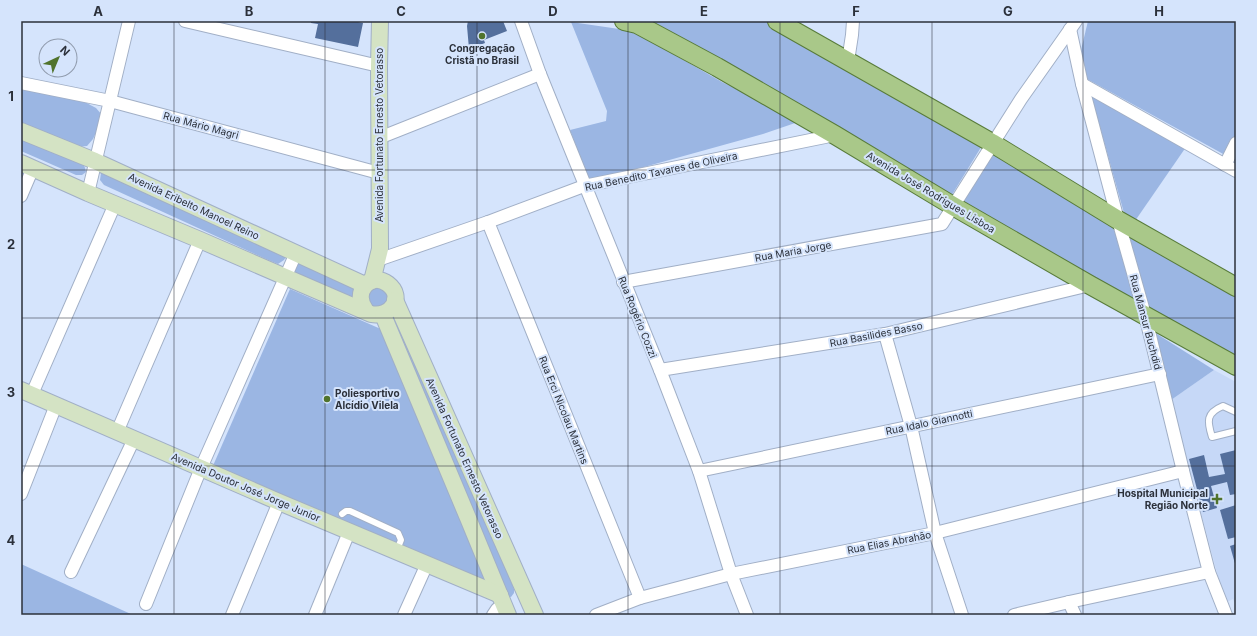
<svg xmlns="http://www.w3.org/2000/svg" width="1257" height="636" font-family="Inter,sans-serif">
  <rect width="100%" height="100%" fill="#d5e4fc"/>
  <path fill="#c6d8f7" d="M1214,370l22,12v224l-3,-7 -8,4 -54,-203z"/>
  <g fill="#9bb6e3">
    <path d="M638,21h131l214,123 -33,54z"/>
    <path d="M1088,21h148v114l-11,20 -138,-76 -6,-29z"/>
    <path d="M571,22l62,9 89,51 79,39 -38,13 -173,48 -20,-52 36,-9 1,-10z"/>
    <path d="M21,89l60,11 15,8 6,7 -2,9 -7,15 -6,7 -11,1 -55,-24z"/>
    <path d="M1091,95l95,52 -51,74 -11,-8z"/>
    <path d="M21,137l62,26 2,5 1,4 -4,3h-6l-55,-24z"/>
    <path d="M994,151l120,74 24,81 -177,-100z"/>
    <path d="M107,170l180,85 -3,5 -6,4 -12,-5 -162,-74 -4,-5 1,-7z"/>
    <path d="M1127,230l109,62v66l-86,-47z"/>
    <path d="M297,261l57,28 -3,13 -59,-30z"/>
    <path d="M376,284l16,14 -15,15 -14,-17z"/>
    <path d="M290,289l93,41 105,254 -276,-116z"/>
    <path d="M390,310l9,1 115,278v4l-3,4 -4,-1z"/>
    <path d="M1157,334l57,36 -43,30 -18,-62z"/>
    <path d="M21,564l112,51h-112z"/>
  </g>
  <g fill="#546f9c">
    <path d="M311,21h42l10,2 -5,24 -43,-9 3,-14 -7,-1z"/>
    <path d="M468,21h35l4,10 -23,9 1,3 -16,6 -2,-23z"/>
    <path d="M1236,450v44l-6,1 -3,-13 -16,4 6,22 -14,4 -14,-53 15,-4 5,22 16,-3 -5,-20z"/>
    <path d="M1236,505v32l-8,2 -8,-29z"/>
    <path d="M1236,544v23l-6,-21z"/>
  </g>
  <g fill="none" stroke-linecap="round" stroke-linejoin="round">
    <defs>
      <g id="lane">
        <path d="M1236,412l-13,-6c-17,7 -16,15 -11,31l24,-6"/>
        <path d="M342,514l4,-3h4l48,22 3,7 -4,10"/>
      </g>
      <g id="street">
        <path d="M185,21l194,45"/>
        <path d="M521,21l19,53 120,296 39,101 32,103 16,41"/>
        <path d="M1070,29l12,55 36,136 27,95 38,156 26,101 17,43"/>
        <path d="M848,61l4,-26 1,-14"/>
        <path d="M21,83l89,18 269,72"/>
        <path d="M1082,84l154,87"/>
        <path d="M379,138l161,-64"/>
        <path d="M1225,165l11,-22"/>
        <path d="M88,193l41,-172"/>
        <path d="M21,196l12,-28"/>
        <path d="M488,222l152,376"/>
        <path d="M378,260l110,-38 96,-36 251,-51"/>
        <path d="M623,282l319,-58 79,-125 55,-78"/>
        <path d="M885,334l26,92 24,107 27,82"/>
        <path d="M660,370l225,-36 205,-49"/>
        <path d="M32,394l83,-190"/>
        <path d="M117,432l83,-192"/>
        <path d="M699,471l461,-97"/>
        <path d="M21,494l35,-89"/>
        <path d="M71,572l63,-133"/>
        <path d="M1069,602l6,13"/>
        <path d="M146,604l55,-136 95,-215"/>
        <path d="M232,615l47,-113"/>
        <path d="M315,615l34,-83"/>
        <path d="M404,615l23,-51"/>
        <path d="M493,615l4,-6h4l5,1"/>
        <path d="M596,615l44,-17 91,-24 204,-41 248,-62"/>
        <path d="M1014,615l55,-13 140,-30"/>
      </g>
      <g id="secondary">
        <path d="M21,131l74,30 270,124"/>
        <path d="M21,163l67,30 112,47 171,74c20,4 34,-17 17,-30 -17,-13 -37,8 -22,27"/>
        <path d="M372,281l8,-32 -1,-183 1,-45"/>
        <path d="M395,300l140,315"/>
        <path d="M383,315l85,203 40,97"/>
        <path d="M21,390l258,112 221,93"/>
      </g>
      <g id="primary">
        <path d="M624,21l13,3 80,43 118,68 118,71 137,79 146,81"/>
        <path d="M777,21l215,122 126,77 118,67"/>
      </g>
    </defs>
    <use href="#lane" stroke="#a1afc6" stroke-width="8"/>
    <use href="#street" stroke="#a1afc6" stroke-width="14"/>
    <use href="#secondary" stroke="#a1afc6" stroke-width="18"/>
    <use href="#primary" stroke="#587b3a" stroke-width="20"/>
    <use href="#lane" stroke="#fff" stroke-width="6"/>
    <use href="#street" stroke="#fff" stroke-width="12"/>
    <use href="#secondary" stroke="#d4e3c4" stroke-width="16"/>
    <use href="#primary" stroke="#a9c889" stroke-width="18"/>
  </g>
  <path fill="none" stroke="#2b303a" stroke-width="1" stroke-opacity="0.55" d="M174,21v594M325,21v594M477,21v594M628,21v594M780,21v594M932,21v594M1083,21v594M21,170h1215M21,318h1215M21,466h1215"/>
  <g fill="#50732c" stroke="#d5e4fc" stroke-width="1.5">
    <circle cx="482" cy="36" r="4"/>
    <circle cx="327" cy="399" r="4"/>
    <path d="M1215 493h4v4h4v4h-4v4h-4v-4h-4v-4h4z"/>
  </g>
  <g text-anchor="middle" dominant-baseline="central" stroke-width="4" stroke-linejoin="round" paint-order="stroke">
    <g font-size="10" font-weight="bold" fill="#2b303a" stroke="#d5e4fc">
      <text x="482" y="48">Congregação<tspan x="482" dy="12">Cristã no Brasil</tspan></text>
      <text x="335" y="393" text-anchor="start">Poliesportivo<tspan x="335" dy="12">Alcídio Vilela</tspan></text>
      <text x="1208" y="493" text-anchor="end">Hospital Municipal<tspan x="1208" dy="12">Região Norte</tspan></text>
    </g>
    <g font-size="10" fill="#2b303a" stroke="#d5e4fc">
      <text transform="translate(201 125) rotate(15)">Rua Mário Magri</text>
      <text transform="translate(379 135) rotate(-90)">Avenida Fortunato Ernesto Vetorasso</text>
      <text transform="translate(661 171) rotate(-12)">Rua Benedito Tavares de Oliveira</text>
      <text transform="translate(931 192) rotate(31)">Avenida José Rodrigues Lisboa</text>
      <text transform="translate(194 206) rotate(25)">Avenida Eribelto Manoel Reino</text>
      <text transform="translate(793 251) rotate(-10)">Rua Maria Jorge</text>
      <text transform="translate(638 317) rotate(68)">Rua Rogério Cozzi</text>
      <text transform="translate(1146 322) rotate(75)">Rua Mansur Buchdid</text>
      <text transform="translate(876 334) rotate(-11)">Rua Basilides Basso</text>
      <text transform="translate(564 410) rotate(68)">Rua Erci Nicolau Martins</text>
      <text transform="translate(929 422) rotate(-12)">Rua Idalo Giannotti</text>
      <text transform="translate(465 458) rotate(66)">Avenida Fortunato Ernesto Vetorasso</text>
      <text transform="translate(246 487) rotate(23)">Avenida Doutor José Jorge Junior</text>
      <text transform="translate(889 542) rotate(-11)">Rua Elias Abrahão</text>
    </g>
  </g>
  <rect width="1257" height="636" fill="none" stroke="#d5e4fc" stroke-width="44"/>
  <g transform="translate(58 58) rotate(44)"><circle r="19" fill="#d5e4fc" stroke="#919cae"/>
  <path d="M0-3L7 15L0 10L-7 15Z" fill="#50732c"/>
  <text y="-6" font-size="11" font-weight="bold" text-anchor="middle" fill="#2b303a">N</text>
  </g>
  <rect x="22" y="22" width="1213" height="592" fill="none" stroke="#2b303a" stroke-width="1.5"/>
  <g font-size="13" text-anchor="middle" font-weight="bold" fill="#2b303a">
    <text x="98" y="16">A</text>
    <text x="249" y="16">B</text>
    <text x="401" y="16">C</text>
    <text x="553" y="16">D</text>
    <text x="704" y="16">E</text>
    <text x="856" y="16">F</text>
    <text x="1008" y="16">G</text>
    <text x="1159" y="16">H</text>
    <text x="11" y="101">1</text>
    <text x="11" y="249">2</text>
    <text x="11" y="397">3</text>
    <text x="11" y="545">4</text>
  </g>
</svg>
